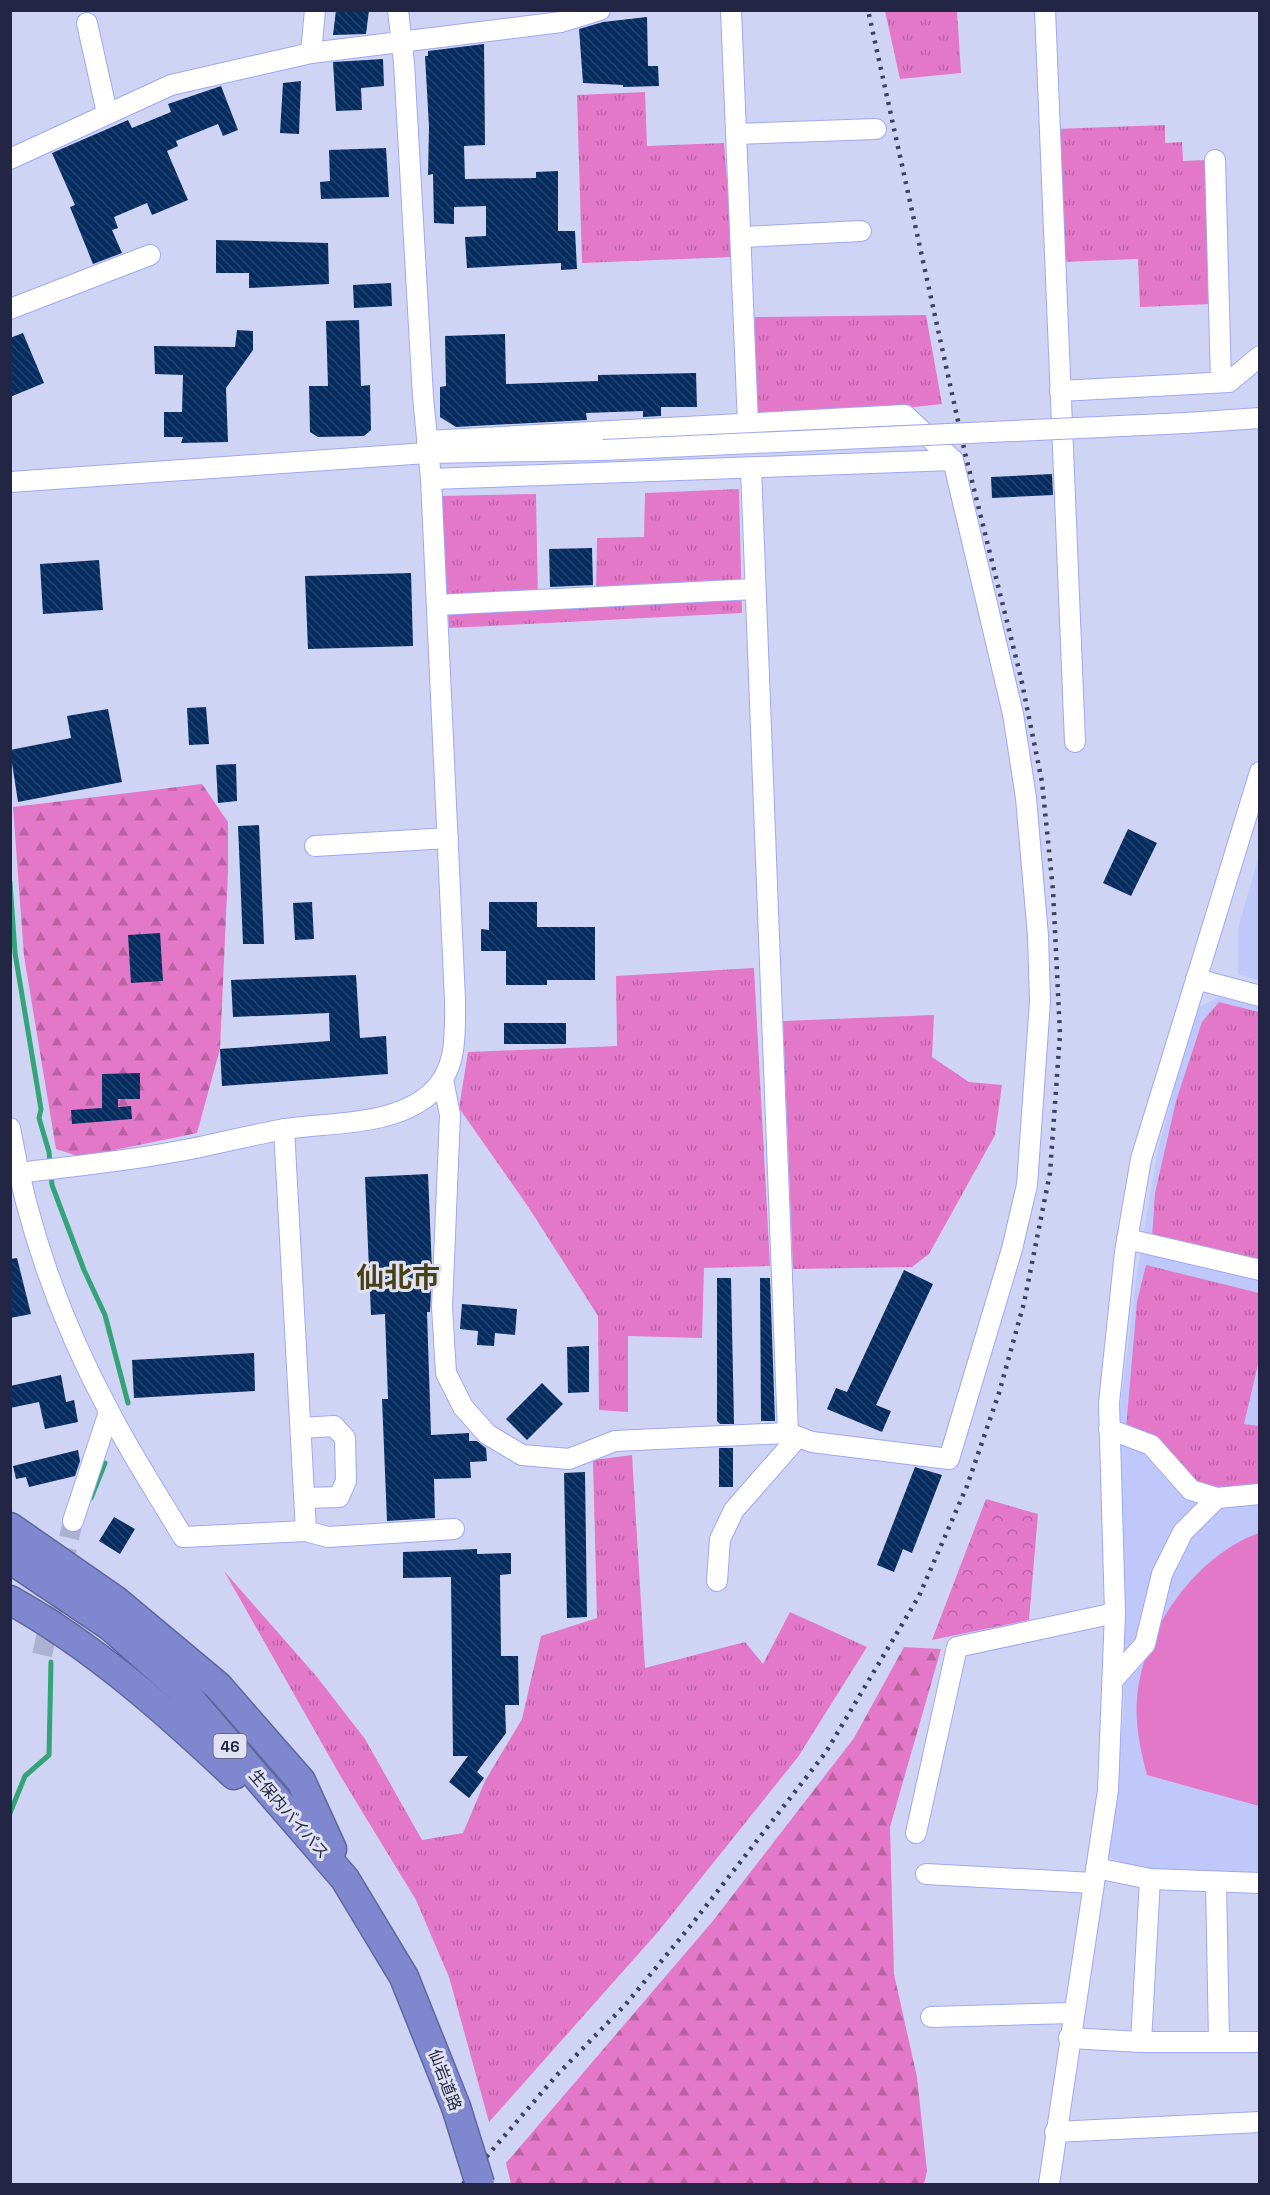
<svg xmlns="http://www.w3.org/2000/svg" width="1270" height="2195" font-family="'Space Grotesk','Noto Sans JP',sans-serif">
  <defs>
    <pattern id="grass-tufts" width="24" height="20" patternUnits="userSpaceOnUse" patternTransform="scale(1.5)"><rect width="24" height="20" fill="#e478c8"/><path d="M3 7l-1-3M5 7V3M7 7l1-3M15 17l-1-3M17 17v-4M19 17l1-3" fill="none" stroke="#b862a4"/></pattern>
    <pattern id="forest-firs" width="22" height="20" patternUnits="userSpaceOnUse" patternTransform="scale(1.5)"><rect width="22" height="20" fill="#e478c8"/><path d="M5 1l3.5 6h-7zM16 11l3.5 6h-7z" fill="#b862a4"/></pattern>
    <pattern id="park-crowns" width="20" height="18" patternUnits="userSpaceOnUse" patternTransform="scale(1.5)"><rect width="20" height="18" fill="#e478c8"/><path d="M2 6a3 3 0 1 1 6 0M12 15a3 3 0 1 1 6 0" fill="none" stroke="#b862a4"/></pattern>
    <pattern id="building-back-hatch" width="6" height="6" patternUnits="userSpaceOnUse" patternTransform="scale(1.5)"><rect width="6" height="6" fill="#072d60"/><path d="M-1 5l2 2M0 0l6 6M5-1l2 2" fill="none" stroke="#22436f"/></pattern>
  </defs>
  <rect width="100%" height="100%" fill="#cfd4f4"/>
  <g fill="#c0c8fb">
    <path d="M1259,856l1,123 -1,1 -21,-6v-46z"/>
    <path d="M1219,997l41,10 -1,869 -116,-3 -35,-17 16,-149 -4,-296 17,-138 21,-124 38,-140z"/>
  </g>
  <g fill="url(#grass-tufts)">
    <path d="M885,11h72l4,62 -61,6z"/>
    <path d="M645,92l2,54 77,-3 9,114 -151,6 -5,-168z"/>
    <path d="M1165,125v18l17,-1 1,19 24,-1 5,144 -72,3 -2,-48 -78,3 -5,-133z"/>
    <path d="M926,315l16,89 -194,21 7,-108z"/>
    <path d="M739,489l3,124 -293,15 -8,-132 95,-2 2,106 58,-3 1,-59 47,-1 1,-44z"/>
    <path d="M754,968l16,298 -66,2 -2,70 -74,-2v76l-29,-2 -1,-94 -69,-108 -70,-100 9,-56 149,-6 -1,-70z"/>
    <path d="M1219,1002l40,10v249l-107,-23 3,-45 21,-92 26,-79z"/>
    <path d="M934,1015l-2,42 37,25 33,3 -7,50 -66,119 -17,13 -119,2 -10,-248z"/>
    <path d="M1146,1265l113,28v67l-15,64 15,2v58l-39,4 -21,-5 -39,-43 -34,-12 11,-126z"/>
    <path d="M632,1455l13,213 100,-26 18,22 27,-52 77,35 -69,110 -141,176 -168,189 -40,-145 -33,-77 -75,-123 -117,-206 93,106 48,62 57,101 41,-7 22,-52 37,-62 19,-83 56,-18 -4,-158z"/>
  </g>
  <g fill="url(#forest-firs)">
    <path d="M202,784l26,38v50l-8,177 -23,84 -116,24 -25,-8 -32,-193 -11,-149z"/>
    <path d="M904,1647l37,2 -51,178 4,147 23,103 10,94 -3,13h-413l-5,-21 206,-241 142,-184z"/>
  </g>
  <path fill="url(#park-crowns)" d="M986,1499l52,15 -9,106 -97,20z"/>
  <path fill="#e478c8" d="M1259,1533v273l-112,-31c-7,-26 -12,-50 -10,-77 5,-67 59,-143 122,-165z"/>
  <g fill="none" stroke-linecap="round" stroke-linejoin="round">
    <g stroke="#34a378" stroke-width="5">
      <path d="M10,882l5,71 26,156 -2,9 10,34 3,33 32,85 21,45 23,88"/>
      <path d="M91,1498l14,-35"/>
      <path d="M10,1813l15,-37 24,-21 2,-93"/>
    </g>
  </g>
  <g fill="url(#building-back-hatch)">
    <path d="M336,10h33l-3,24 -33,1z"/>
    <path d="M647,17l1,49h10l1,20 -36,1v-2l-40,-2 -4,-54 24,-7z"/>
    <path d="M484,44l1,101 -21,1 1,33 71,-1v-6l22,-1v60h17l2,38 -16,1v-7l-94,5 -2,-31 21,-1v-30l-32,1v17l-20,-1 -1,-49 -5,1 1,-48 -4,-71h3v-5z"/>
    <path d="M383,59l1,27 -23,2 1,22 -26,1 -3,-49z"/>
    <path d="M301,81l-2,53 -19,-1 3,-50z"/>
    <path d="M221,86l17,44 -15,6 -5,-12 -42,17 2,5 -11,5 21,49 -36,15 -5,-12 -33,14 4,11 -6,2 10,23 -29,11 -23,-57 5,-2 -23,-52 76,-33 4,8 39,-16 -3,-8z"/>
    <path d="M386,148l3,49 -68,2 -1,-17 10,-1 -1,-31z"/>
    <path d="M216,240l112,3 1,41 -80,4v-15h-33z"/>
    <path d="M391,283l1,23 -38,2 -1,-23z"/>
    <path d="M359,320l2,66 9,-1 1,45 -7,6 -46,1 -8,-5 -1,-46h19l-2,-65z"/>
    <path d="M237,330l16,1v19l-27,38 2,54 -47,1 2,-6h-19v-25h18l1,-37 -28,-1 -1,-28 81,1z"/>
    <path d="M23,333l21,50 -34,14v-59z"/>
    <path d="M505,334l1,50 92,-3v-6l98,-2 1,34h-36v9l-18,1v-6l-57,2 1,7 -131,7 -16,-10v-30l6,-1 -1,-50z"/>
    <path d="M1052,474l1,21 -61,3 -1,-21z"/>
    <path d="M592,548l1,37 -43,2 -1,-38z"/>
    <path d="M99,560l4,50 -60,4 -3,-50z"/>
    <path d="M411,573l2,73 -105,3 -3,-73z"/>
    <path d="M206,707l3,37 -20,1 -2,-37z"/>
    <path d="M108,709l14,73 -104,20 -8,-52 61,-12 -4,-22z"/>
    <path d="M236,764l1,37 -19,2 -2,-38z"/>
    <path d="M259,825l5,119h-21l-5,-118z"/>
    <path d="M1128,829l29,14 -26,53 -28,-13z"/>
    <path d="M312,902l2,37 -19,1 -2,-37z"/>
    <path d="M489,902h48v25h58v53h-48v5h-41v-34h-25v-22l8,1z"/>
    <path d="M160,933l3,48 -32,2 -3,-48z"/>
    <path d="M356,975l4,63 26,-2 2,38 -166,12 -2,-37 110,-8 -1,-28 -96,4 -2,-37z"/>
    <rect x="504" y="1023" width="62" height="21"/>
    <path d="M140,1073v26h-22v8l13,-1 1,13 -60,5 -1,-14 31,-2v-34z"/>
    <path d="M428,1174l4,96 -2,42h-3l4,123 38,-2v8h8l9,7 1,13 -17,1 1,16 -37,1 1,39 -48,3 -5,-122h6l-3,-85 -14,1 -6,-138z"/>
    <path d="M17,1258l14,56 -21,4v-59z"/>
    <path d="M904,1270l29,14 -57,121 15,6 -9,21 -55,-23 9,-21 11,4z"/>
    <path d="M717,1278h14l3,146h-14l-3,-3z"/>
    <path d="M760,1278h10l5,143h-14z"/>
    <path d="M462,1304l55,5 -2,26 -20,-2 -1,13 -17,-1 1,-14 -18,-2z"/>
    <path d="M589,1346v46l-21,1 -1,-46z"/>
    <path d="M254,1353l1,38 -121,7 -2,-38z"/>
    <path d="M61,1375l5,27 8,-2 4,22 -33,7 -6,-27 -29,6v-22z"/>
    <path d="M542,1383l21,21 -36,36 -21,-21z"/>
    <rect x="719" y="1448" width="14" height="39"/>
    <path d="M78,1450l2,11 -5,15 -46,11 -3,-10 -10,2 -3,-13z"/>
    <path d="M915,1467l27,8 -30,78 -9,-4 -9,23 -17,-7z"/>
    <path d="M585,1472l2,145 -20,1 -3,-145z"/>
    <path d="M114,1517l21,12 -15,25 -21,-13z"/>
    <path d="M477,1549v5l34,-1v21l-11,1 1,81h17l1,49h-14l1,28 -29,39 7,6 -15,20 -20,-16 19,-26h-15l-2,-179 -48,1v-26z"/>
  </g>
  <g fill="none" stroke-linecap="round" stroke-linejoin="round">
    <path stroke="#acb1d1" stroke-width="20" stroke-dasharray="20 10" stroke-linecap="butt" d="M42,1655l31,-134"/>
    <defs>
      <g id="minor">
        <path d="M731,10l17,415"/>
        <path d="M1045,10l30,732"/>
        <path d="M87,23l20,90"/>
        <path d="M311,53l4,-43"/>
        <path d="M736,134l140,-5"/>
        <path d="M10,159l161,-74 140,-32 250,-31 39,-12"/>
        <path d="M1215,160l6,222"/>
        <path d="M742,237l119,-6"/>
        <path d="M10,309l140,-54"/>
        <path d="M1060,391l169,-9 31,-26"/>
        <path d="M1186,423l74,-5"/>
        <path d="M427,441l478,-26 48,45 60,254 13,84 12,138 2,65 -13,184 -15,64 -63,210 -137,-17 -24,-9 -173,8 -46,18 -47,-4 -35,-21 -24,-27 -17,-34 -4,-66 8,-192 -7,-35"/>
        <path d="M751,468l37,965"/>
        <path d="M431,479l522,-19"/>
        <path d="M10,482l417,-29 176,-3"/>
        <path d="M437,605l318,-16"/>
        <path d="M315,846l133,-8"/>
        <path d="M1196,979l64,17"/>
        <path d="M10,1128c17,98 52,196 99,283 22,43 49,84 74,126l123,-6 -22,-402"/>
        <path d="M10,1174c55,-7 110,-12 164,-22 37,-6 74,-17 112,-23 46,-7 107,-3 144,-35 28,-24 25,-60 25,-94l-24,-521 -8,-82 -19,-334 -6,-53"/>
        <path d="M1127,1239l133,31"/>
        <path d="M301,1428l33,-2 11,12 1,43 -7,16 -34,1"/>
        <path d="M1109,1429l42,16 40,45 26,8 43,-4"/>
        <path d="M73,1521l36,-109"/>
        <path d="M306,1531l22,6 126,-8"/>
        <path d="M717,1581l3,-42 14,-29 64,-73"/>
        <path d="M1113,1680l32,-36 17,-70 21,-42 34,-34"/>
        <path d="M916,1833l41,-186 158,-34"/>
        <path d="M1096,1868l54,11 110,4"/>
        <path d="M926,1874l167,9"/>
        <path d="M1216,1882l3,159"/>
        <path d="M931,2017l142,-4"/>
        <path d="M1069,2038l72,4h119"/>
        <path d="M1141,2042l9,-163"/>
        <path d="M1055,2132l205,-10"/>
        <path d="M1049,2184l59,-394 7,-177 -6,-210 16,-151 16,-93 119,-387"/>
      </g>
      <g id="highway">
        <path d="M10,1527l105,73 103,86 83,95 31,68"/>
        <path d="M10,1559l101,68 71,63 163,189 59,98 52,130"/>
        <path d="M10,1600c83,46 156,111 224,175"/>
      </g>
    </defs>
    <use href="#minor" stroke="#9ea8f4" stroke-width="22"/>
    <use href="#highway" stroke="#5e659d" stroke-width="31"/>
    <use href="#minor" stroke="#fff" stroke-width="20"/>
    <use href="#highway" stroke="#7f88ce" stroke-width="28"/>
    <path stroke="#3d405f" stroke-width="4.5" stroke-dasharray="3 6" stroke-linecap="butt" d="M463,2184l93,-108 70,-72 66,-80 134,-172 93,-156 48,-110 32,-93 25,-90 26,-130 10,-139 -7,-144 -11,-108 -21,-104 -56,-225 -97,-443"/>
    <defs>
      <path id="minor-bridge" d="M603,450l583,-27"/>
      <path id="highway-bridge" d="M456,2107l24,77"/>
    </defs>
    <use href="#minor-bridge" stroke="#9ea8f4" stroke-width="22" stroke-linecap="butt"/>
    <use href="#highway-bridge" stroke="#5e659d" stroke-width="31" stroke-linecap="butt"/>
    <use href="#minor-bridge" stroke="#fff" stroke-width="20"/>
    <use href="#highway-bridge" stroke="#7f88ce" stroke-width="28"/>
  </g>
  <g text-anchor="middle" dominant-baseline="central" stroke-width="6" stroke-linejoin="round" paint-order="stroke">
    <rect fill="#e0e2f2" stroke="#5b5e78" stroke-width="1.5" x="213.5" y="1734" width="33" height="24" rx="4.5"/>
    <g font-size="15" font-weight="bold" fill="#222543">
      <text x="230" y="1746">46</text>
    </g>
    <g font-size="16" fill="#222543" stroke="#e0e2f2">
      <text transform="translate(289 1814) rotate(49)">生保内バイパス</text>
      <text transform="translate(445 2080) rotate(69)">仙岩道路</text>
    </g>
    <g font-size="28" font-weight="bold" fill="#484016" stroke="#e0e2f2">
      <text x="398" y="1277">仙北市</text>
    </g>
  </g>
  <rect width="1270" height="2195" fill="none" stroke="#222543" stroke-width="24"/>
</svg>
